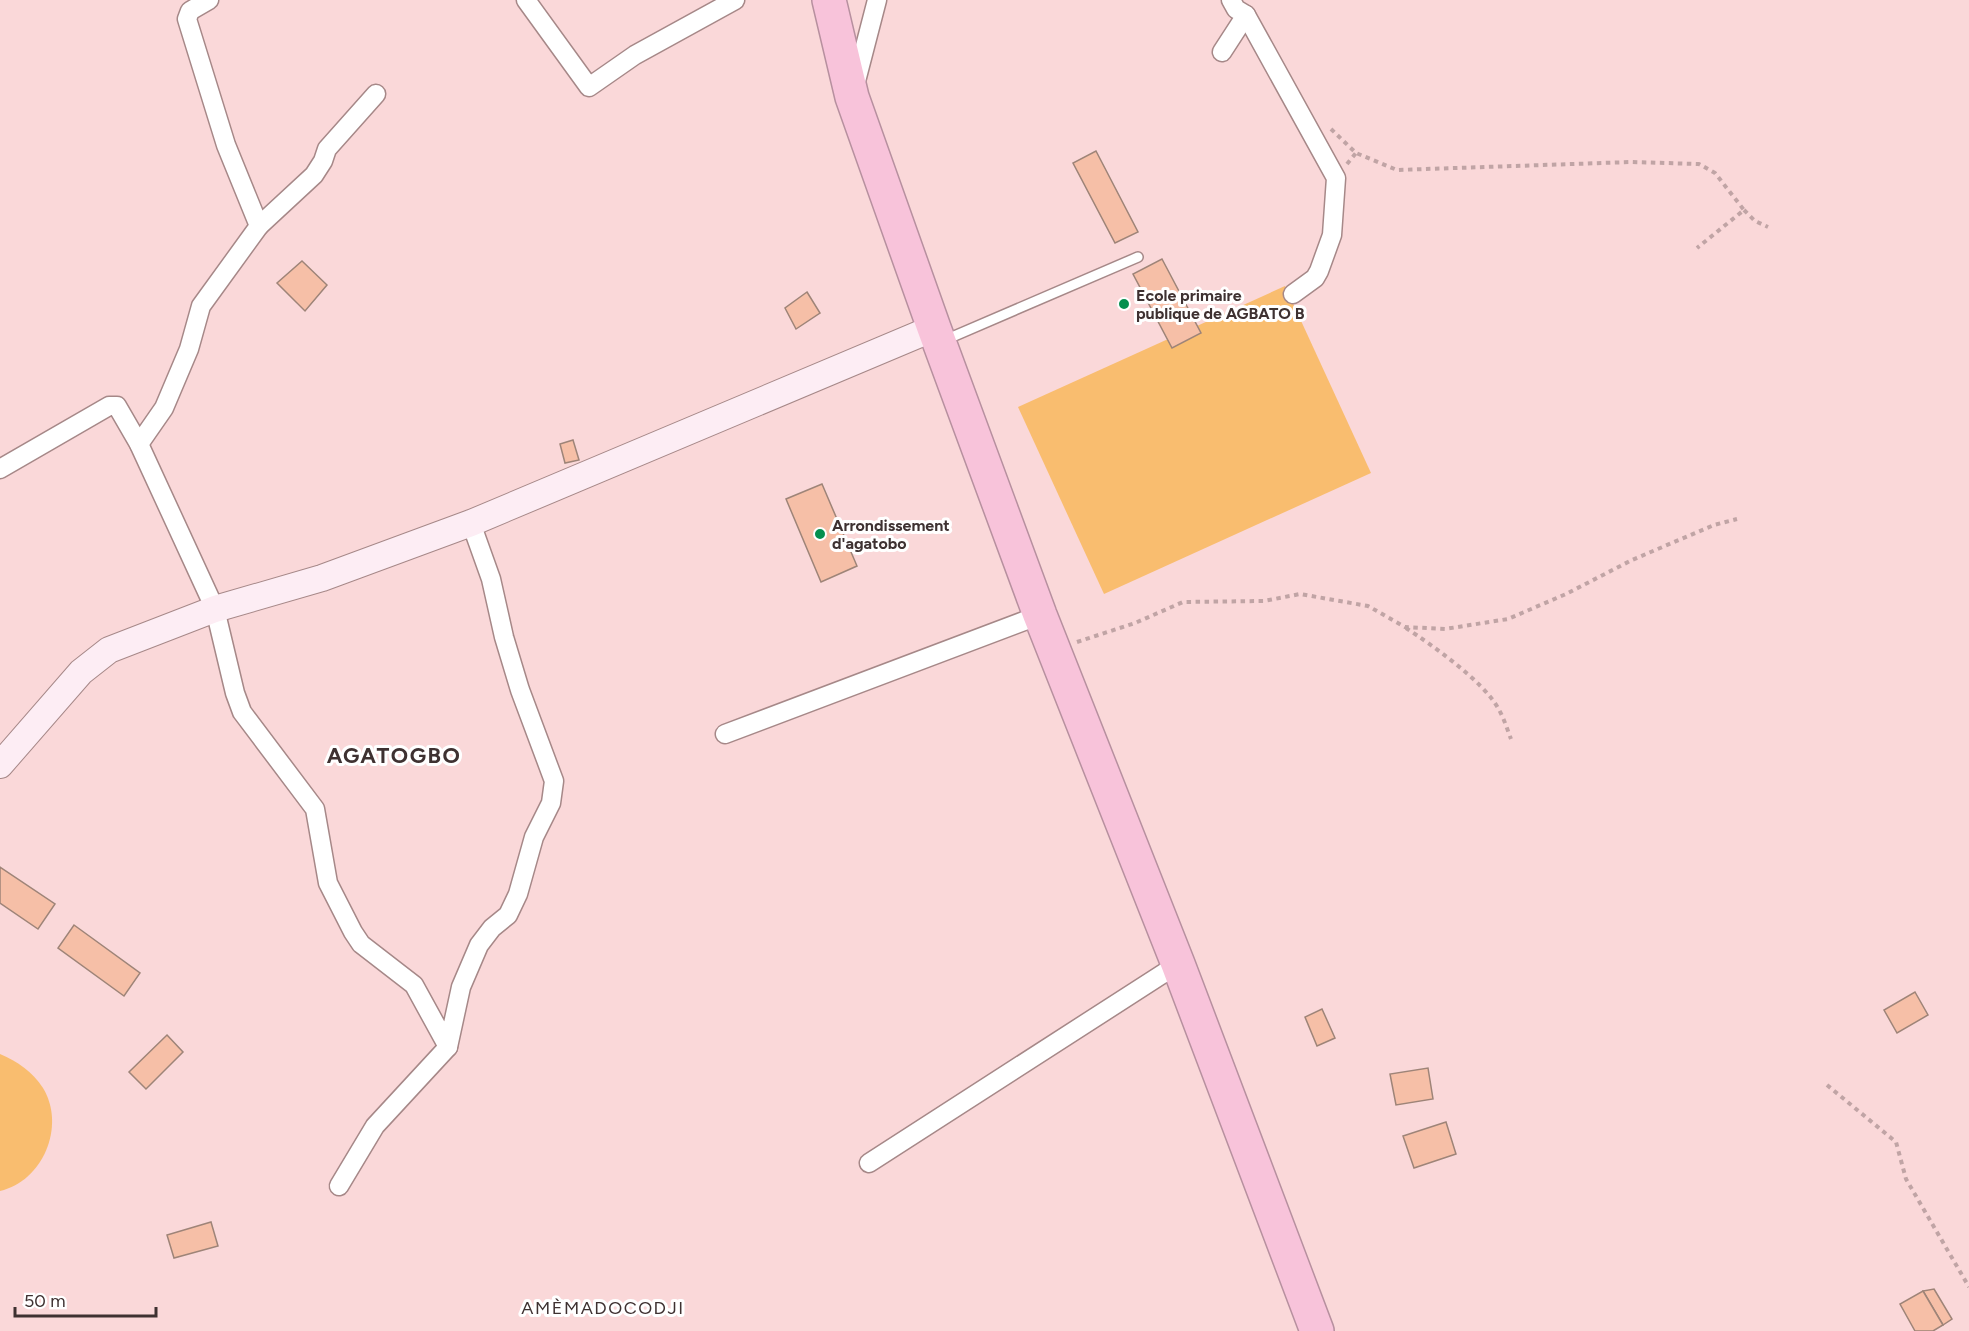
<svg xmlns="http://www.w3.org/2000/svg" width="1969" height="1331" font-family="Figtree,sans-serif">
  <rect width="100%" height="100%" fill="#fad8d9"/>
  <g fill="#f9bd6f">
    <path d="M1285,286l86,187 -267,121 -86,-187z"/>
    <path d="M0,1054c18,8 32,17 43,34 23,38 0,93 -43,103z"/>
  </g>
  <g fill="#f6bfa7" stroke="#9e8478" stroke-width="1.5">
    <path d="M1096,151l42,81 -23,11 -42,-80z"/>
    <path d="M1162,259l39,74 -29,15 -39,-74z"/>
    <path d="M302,261l25,24 -22,26 -28,-28z"/>
    <path d="M807,292l13,21 -24,16 -11,-21z"/>
    <path d="M573,440l6,20 -14,3 -5,-19z"/>
    <path d="M822,484l35,82 -36,16 -35,-83z"/>
    <path d="M0,867l55,37 -17,25 -38,-26z"/>
    <path d="M74,925l66,48 -16,23 -66,-48z"/>
    <path d="M1915,992l13,23 -31,18 -13,-23z"/>
    <path d="M1322,1009l13,29 -18,8 -12,-29z"/>
    <path d="M167,1035l16,17 -37,37 -17,-17z"/>
    <path d="M1428,1068l5,31 -37,6 -6,-31z"/>
    <path d="M1446,1122l10,32 -42,14 -11,-32z"/>
    <path d="M211,1222l7,24 -44,12 -7,-23z"/>
    <path d="M1934,1289l18,30 -9,6 -20,-34z"/>
    <path d="M1923,1291l20,34 -10,6h-18l-15,-27z"/>
  </g>
  <g fill="none" stroke-linecap="round" stroke-linejoin="round">
    <defs>
      <path id="lane" d="M945,340l193,-83"/>
      <g id="street">
        <path d="M526,0l63,87 46,-32 100,-55"/>
        <path d="M1246,15l90,163 -4,57 -13,36 -4,7 -22,16"/>
        <path d="M1222,52l24,-37 -10,-6 -5,-9"/>
        <path d="M855,85l22,-85"/>
        <path d="M259,226l55,-51 9,-14 4,-12 49,-55"/>
        <path d="M139,444l25,-36 25,-59 12,-43 58,-80 -33,-81 -39,-126 3,-8 19,-11"/>
        <path d="M0,469l109,-63h8l22,38 76,165 20,84 7,19 73,97 13,74 25,49 8,12 53,41 34,62 13,-60 18,-42 13,-17 16,-13 10,-21 16,-57 17,-34 3,-22 -34,-91 -16,-53 -13,-58 -20,-56"/>
        <path d="M725,734l315,-119"/>
        <path d="M869,1163l309,-199"/>
        <path d="M339,1186l36,-60 73,-79"/>
      </g>
      <path id="secondary" d="M0,765l81,-93 28,-22 106,-41 107,-31 149,-55 463,-195"/>
      <path id="highway" d="M829,0l23,97 82,231 106,287 138,349 139,367"/>
    </defs>
    <use href="#lane" stroke="#a68888" stroke-width="12"/>
    <use href="#street" stroke="#a68888" stroke-width="21"/>
    <use href="#secondary" stroke="#a68888" stroke-width="28"/>
    <use href="#highway" stroke="#b7909f" stroke-width="36"/>
    <g stroke="#c0a4a5" stroke-width="4" stroke-dasharray="4.5 4.5" stroke-linecap="butt">
      <path d="M1331,129l25,24 41,17 234,-8 68,2 16,9 29,37 -47,38"/>
      <path d="M1347,164l9,-11"/>
      <path d="M1744,210l11,11 13,6"/>
      <path d="M1406,628c26,17 77,53 92,80 6,10 9,21 13,31"/>
      <path d="M1077,642l58,-19 48,-21 81,-1 36,-7 68,12 37,21 40,2 63,-10 58,-25 66,-34 82,-35 23,-6"/>
      <path d="M1827,1085l69,57 10,37 63,108"/>
    </g>
    <use href="#lane" stroke="#fff" stroke-width="9"/>
    <use href="#street" stroke="#fff" stroke-width="18"/>
    <use href="#secondary" stroke="#fdedf4" stroke-width="26"/>
    <use href="#highway" stroke="#f8c3da" stroke-width="33"/>
  </g>
  <g fill="#058f4e" stroke="#fff" stroke-width="2">
    <circle cx="1124" cy="304" r="6"/>
    <circle cx="820" cy="534" r="6"/>
  </g>
  <g text-anchor="middle" dominant-baseline="central" stroke-width="6" stroke-linejoin="round" paint-order="stroke">
    <g font-size="16" font-weight="bold" fill="#3e3131" stroke="#fff" text-anchor="start">
      <text x="1136" y="295">Ecole primaire<tspan x="1136" dy="18">publique de AGBATO B</tspan></text>
      <text x="832" y="525">Arrondissement<tspan x="832" dy="18">d'agatobo</tspan></text>
    </g>
    <g font-size="18" letter-spacing="1.5" fill="#3e3131" stroke="#fff">
      <text x="603" y="1308">AMÈMADOCODJI</text>
    </g>
    <g font-size="22" font-weight="bold" letter-spacing="1.5" fill="#3e3131" stroke="#fff">
      <text x="394" y="755">AGATOGBO</text>
    </g>
  </g>
  <path d="M15 1307v9h141v-9" fill="none" stroke="#3e3131" stroke-width="3"/>
  <text x="24" y="1307" font-size="18" fill="#3e3131" stroke="#ffffff" stroke-width="4.5" paint-order="stroke">50 m</text>
</svg>
